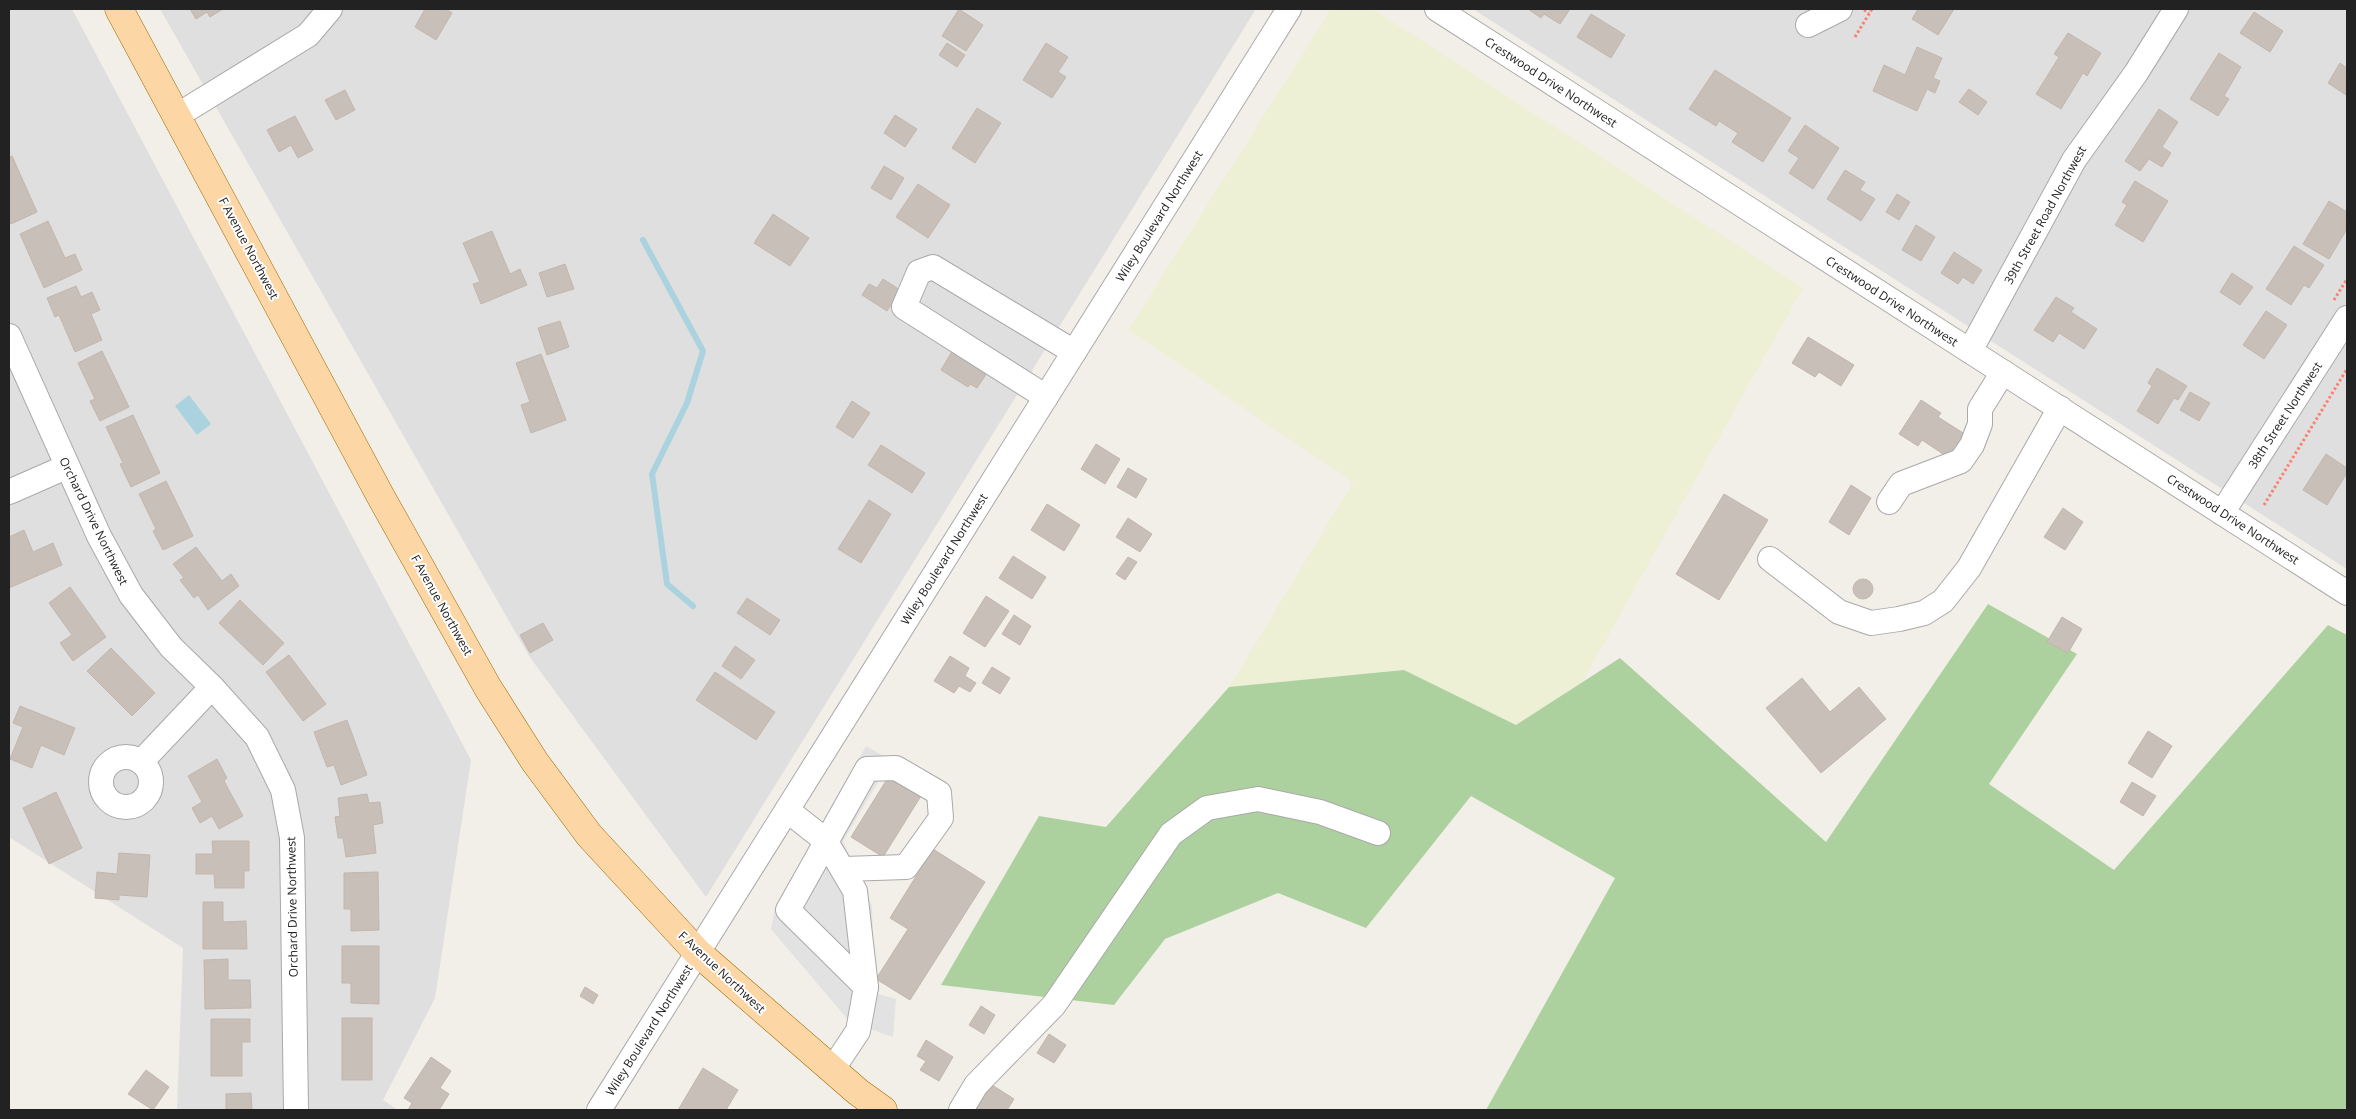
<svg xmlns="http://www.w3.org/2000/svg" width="2356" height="1119" font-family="'Open Sans',sans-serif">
  <rect width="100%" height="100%" fill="#f2efe9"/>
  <g fill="#e0dfdf">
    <path d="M9,9h63l399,751 -36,238 -52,102 15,10h-221l6,-162 -174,-111z"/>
    <path d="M160,9h1096l-550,888 -177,-241z"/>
    <path d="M1473,9h874v560z"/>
  </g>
  <path fill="#eef0d5" d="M1331,9h42l430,279 -220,393 -67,44 -113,-55 -174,17 124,-205 -225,-152z"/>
  <path fill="#add19e" d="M1988,604l89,50 -88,130 125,86 214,-245 19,10v475h-861l129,-232 -144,-82 -105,132 -88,-35 -113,46 -51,66 -173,-20 98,-169 67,11 123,-140 175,-17 112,55 104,-67 206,184z"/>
  <path fill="#e2e2e2" d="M866,746l25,14 -48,81 29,65 3,87 21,6 -3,38 -43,-15 -79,-93 4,-21z"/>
  <path fill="#aad3df" d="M189,395l22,29 -14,11 -22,-29z"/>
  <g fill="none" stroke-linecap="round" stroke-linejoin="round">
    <path stroke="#aad3df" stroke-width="6" d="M643,240l60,111 -16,52 -35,71 15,110 26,22"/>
  </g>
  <g fill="#c7bfb8" stroke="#c4b6ab">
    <path d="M190,9h33l-13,8 -3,-5 -11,7z"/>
    <path d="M425,9h21l6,4 -16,27 -21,-13z"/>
    <path d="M959,9l24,16 -17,26 -24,-15z"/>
    <path d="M1528,9h42l-10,15 -16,-10 -3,4z"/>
    <path d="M1918,9h36l-16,26 -26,-16z"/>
    <path d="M2254,12l29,19 -13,21 -30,-19z"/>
    <path d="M1591,14l34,21 -14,23 -34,-21z"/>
    <path d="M2068,33l33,20 -14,23 -4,-3 -22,36 -25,-15 23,-37 -5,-3z"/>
    <path d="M947,43l18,12 -8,12 -18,-12z"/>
    <path d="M1046,43l22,14 -10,15 8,5 -14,21 -29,-18z"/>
    <path d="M1917,47l25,11 -9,20 7,3 -5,12 -8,-4 -10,22 -44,-20 11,-26 21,10z"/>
    <path d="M2219,53l22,14 -17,29 5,3 -11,17 -28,-17z"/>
    <path d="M2340,63l7,5 -1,27 -18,-12z"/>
    <path d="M1715,70l76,48 -28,44 -31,-20 6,-9 -19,-12 -3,5 -27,-17z"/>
    <path d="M1969,89l18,13 -9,13 -19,-13z"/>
    <path d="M345,90l10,20 -19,10 -11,-20z"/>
    <path d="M977,108l24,15 -26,40 -23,-15z"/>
    <path d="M2159,109l19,13 -16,25 9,6 -9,14 -13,-8 -9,12 -15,-10z"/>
    <path d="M895,115l22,14 -12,18 -21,-14z"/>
    <path d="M295,116l18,34 -15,8 -7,-13 -12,7 -12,-22z"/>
    <path d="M1805,125l34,23 -26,41 -24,-16 10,-15 -11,-7z"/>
    <path d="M12,156l25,56 -26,12 -2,-6v-61z"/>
    <path d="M884,166l20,12 -13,22 -20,-12z"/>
    <path d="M1845,170l20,12 -5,8 15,9 -14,22 -34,-22z"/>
    <path d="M2135,181l33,20 -25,41 -28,-17 12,-20 -5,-3z"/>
    <path d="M918,184l32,21 -22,33 -32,-21z"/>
    <path d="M1897,194l13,8 -11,18 -13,-8z"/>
    <path d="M2329,201l18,11v17l-18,30 -26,-15z"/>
    <path d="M773,214l36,24 -19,28 -36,-23z"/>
    <path d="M48,221l17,37 10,-4 7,16 -38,18 -24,-54z"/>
    <path d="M1916,225l19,12 -14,24 -19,-11z"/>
    <path d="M492,231l18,43 10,-5 7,16 -46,19 -8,-20 7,-2 -17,-39z"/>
    <path d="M2294,246l30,19 -15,23 -5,-3 -13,20 -25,-16z"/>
    <path d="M1954,252l28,18 -9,14 -10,-7 -5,7 -17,-11z"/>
    <path d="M565,264l9,25 -27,8 -8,-24z"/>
    <path d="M2232,273l21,14 -13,18 -20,-13z"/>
    <path d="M883,279l17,11 -13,21 -25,-16 7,-11 8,4z"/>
    <path d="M76,286l5,11 11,-5 8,18 -9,4 11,26 -27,12 -16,-37 -4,2 -8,-19z"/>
    <path d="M2056,297l18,11 -3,4 26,17 -13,20 -25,-16 -6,9 -19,-12z"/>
    <path d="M2266,311l21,14 -23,34 -21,-14z"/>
    <path d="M560,321l9,26 -22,8 -9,-27z"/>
    <path d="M1808,337l46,28 -13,21 -22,-14 -4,5 -23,-14z"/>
    <path d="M954,348l35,22 -12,18 -7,-4 -2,3 -27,-17z"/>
    <path d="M102,351l27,56 -29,14 -10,-20 5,-2 -17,-36z"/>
    <path d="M541,354l25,66 -35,13 -10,-28 9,-3 -14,-39z"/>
    <path d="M2157,368l30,18 -9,14 -4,-2 -16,26 -21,-13 15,-25 -4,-3z"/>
    <path d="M2190,392l20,11 -11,18 -19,-11z"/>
    <path d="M1921,400l20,13 -3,4 30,19 -16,24 -30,-20 -4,6 -19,-12z"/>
    <path d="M852,401l18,12 -17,25 -17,-11z"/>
    <path d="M133,415l27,58 -29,14 -11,-23 3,-1 -17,-36z"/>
    <path d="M1096,444l24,15 -15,25 -24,-15z"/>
    <path d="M881,445l44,28 -13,20 -44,-28z"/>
    <path d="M2326,454l21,14v5l-20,32 -24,-15z"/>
    <path d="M1128,468l19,11 -11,19 -19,-11z"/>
    <path d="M166,481l27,55 -30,14 -10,-19 3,-2 -17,-35z"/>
    <path d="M1851,485l20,13 -22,37 -20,-13z"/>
    <path d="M1724,494l44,26 -49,80 -43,-26z"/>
    <path d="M869,500l22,14 -30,49 -23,-14z"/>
    <path d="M1047,504l33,21 -16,26 -33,-21z"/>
    <path d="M2063,508l20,14 -18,28 -21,-13z"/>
    <path d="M1128,518l24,16 -12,18 -24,-15z"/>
    <path d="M24,530l9,22 20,-9 9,22 -53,23v-51z"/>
    <path d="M196,547l26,34 9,-7 8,12 -31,24 -10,-15 -4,3 -14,-18 4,-2 -11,-14z"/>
    <path d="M1013,556l33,21 -14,22 -33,-21z"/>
    <path d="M1128,557l9,5 -12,18 -9,-6z"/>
    <circle cx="1863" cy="589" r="10"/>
    <path d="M70,587l36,50 -33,24 -13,-18 12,-8 -23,-32z"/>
    <path d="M986,596l23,15 -24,36 -22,-14z"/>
    <path d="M747,598l33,22 -10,15 -33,-22z"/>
    <path d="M240,600l44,43 -21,22 -44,-42z"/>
    <path d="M1014,615l17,11 -11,19 -18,-11z"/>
    <path d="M2062,617l20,12 -14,24 -21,-11z"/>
    <path d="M543,623l10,17 -23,13 -10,-18z"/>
    <path d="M735,646l20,14 -14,19 -19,-13z"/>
    <path d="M111,648l44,45 -23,23 -45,-45z"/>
    <path d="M289,655l37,49 -23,17 -37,-49z"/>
    <path d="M950,656l19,12 -4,8 11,7 -6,9 -11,-6 -5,7 -20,-12z"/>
    <path d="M992,667l18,11 -10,16 -18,-11z"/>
    <path d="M715,672l60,40 -19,28 -60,-40z"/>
    <path d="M1802,678l28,34 29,-25 27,32 -65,54 -55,-65z"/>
    <path d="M20,706l55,22 -11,27 -23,-10 -9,23 -22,-9 13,-32 -10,-4z"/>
    <path d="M347,720l20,55 -26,10 -7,-20 -7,2 -13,-35z"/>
    <path d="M2148,731l24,15 -20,32 -24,-15z"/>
    <path d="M217,759l10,19 -3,3 19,35 -24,13 -7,-13 -12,7 -8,-15 10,-6 -14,-26z"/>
    <path d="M889,776l32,20 -38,61 -32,-20z"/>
    <path d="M2132,782l24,14 -13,20 -23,-14z"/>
    <path d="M56,792l26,56 -33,16 -26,-56z"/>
    <path d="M367,794l2,9 11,-1 3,21 -10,2 3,28 -30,4 -3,-19h-5l-3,-21 5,-1 -2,-18z"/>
    <path d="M212,841h37v30h-5v17h-29l-1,-14h-18v-20h17z"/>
    <path d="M933,849l52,33 -75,118 -34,-21 32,-50 -18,-11z"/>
    <path d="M119,853l31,2 -3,42 -28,-2v5l-24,-2 2,-26 20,2z"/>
    <path d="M378,872l1,58 -28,1v-22h-7v-36z"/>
    <path d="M203,902h20v20l23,-1 1,28h-44z"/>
    <path d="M342,946h37v58l-28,-1v-20h-9z"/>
    <path d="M228,959v21h22l1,28 -46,1 -1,-49z"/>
    <path d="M585,987l13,8 -5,9 -13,-8z"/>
    <path d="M981,1006l14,9 -11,19 -15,-9z"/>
    <rect x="342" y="1018" width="30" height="62"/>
    <path d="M211,1019h39v23h-8v34h-31z"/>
    <path d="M1049,1034l17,11 -12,18 -17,-10z"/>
    <path d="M926,1040l27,17 -14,24 -19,-11 6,-9 -9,-5z"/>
    <path d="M431,1057l20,14 -11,17 9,6 -10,16h-31l4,-7 -8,-5z"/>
    <path d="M703,1068l35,22 -12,20h-48z"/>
    <path d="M146,1070l23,17 -16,23 -25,-16z"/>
    <path d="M989,1083l25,16 -7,11h-34z"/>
    <path d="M251,1093l1,17h-26v-16z"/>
  </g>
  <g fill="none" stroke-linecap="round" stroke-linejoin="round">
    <defs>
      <g id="minor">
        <path d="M1437,9l910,584"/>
        <path d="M1808,25l32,-16"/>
        <path d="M178,115l130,-80 22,-26"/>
        <path d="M9,336l90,200 32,59 40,52 41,40 45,50 26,53 9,48 4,272"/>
        <path d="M1970,351l104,-191 62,-87 40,-64"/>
        <path d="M1046,397l-142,-90 15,-35 14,-5 141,85"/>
        <path d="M9,492l57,-25"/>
        <path d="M1889,502l12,-18 60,-23 11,-16 8,-21v-15l23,-37"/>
        <path d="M2222,513l125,-195"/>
        <path d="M1770,559l69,53 32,11 28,-4 25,-6 19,-12 26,-33 91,-160"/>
        <circle cx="126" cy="782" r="25"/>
        <path d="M141,762l71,-75"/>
        <path d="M787,810l38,30 30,51 11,96 -8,44 -26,39"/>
        <path d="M844,869l62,-2 35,-49 -2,-25 -43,-25 -29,1 -79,141 78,77"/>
        <path d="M599,1110l690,-1101"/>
        <path d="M961,1110l15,-25 78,-80 117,-171 36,-26 51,-9 62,13 58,21"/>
      </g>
      <path id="major" d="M119,9l262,488 107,191 47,74 54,73 108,117 161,140 25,18"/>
    </defs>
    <use href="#minor" stroke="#a9a9a9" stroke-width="26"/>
    <use href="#major" stroke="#a06b00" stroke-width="29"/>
    <g stroke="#fa8072" stroke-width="3" stroke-dasharray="2.5 2.5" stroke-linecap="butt">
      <path d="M1864,10l5,3"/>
      <path d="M1855,37l17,-28"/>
      <path d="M2334,300l13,-21"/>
      <path d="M2264,505l83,-136"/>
    </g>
    <use href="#minor" stroke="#fff" stroke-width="24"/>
    <use href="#major" stroke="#fcd6a4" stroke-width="28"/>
  </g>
  <g text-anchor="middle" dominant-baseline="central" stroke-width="4" stroke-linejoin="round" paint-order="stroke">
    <g font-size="12" fill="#222" stroke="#fff">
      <text transform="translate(1551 82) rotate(33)">Crestwood Drive Northwest</text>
      <text transform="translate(2045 215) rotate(-61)">39th Street Road Northwest</text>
      <text transform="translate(1159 216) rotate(-58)">Wiley Boulevard Northwest</text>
      <text transform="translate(249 248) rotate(62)">F Avenue Northwest</text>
      <text transform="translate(1892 301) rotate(33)">Crestwood Drive Northwest</text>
      <text transform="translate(2285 415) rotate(-57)">38th Street Northwest</text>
      <text transform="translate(2233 519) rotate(33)">Crestwood Drive Northwest</text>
      <text transform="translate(94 521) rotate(64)">Orchard Drive Northwest</text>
      <text transform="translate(944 559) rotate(-58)">Wiley Boulevard Northwest</text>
      <text transform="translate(442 605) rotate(61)">F Avenue Northwest</text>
      <text transform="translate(292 907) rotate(-91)">Orchard Drive Northwest</text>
      <text transform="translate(722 972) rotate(43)">F Avenue Northwest</text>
      <text transform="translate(649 1030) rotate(-58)">Wiley Boulevard Northwest</text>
    </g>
  </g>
  <rect width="2356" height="1119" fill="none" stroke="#222222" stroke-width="20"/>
</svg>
